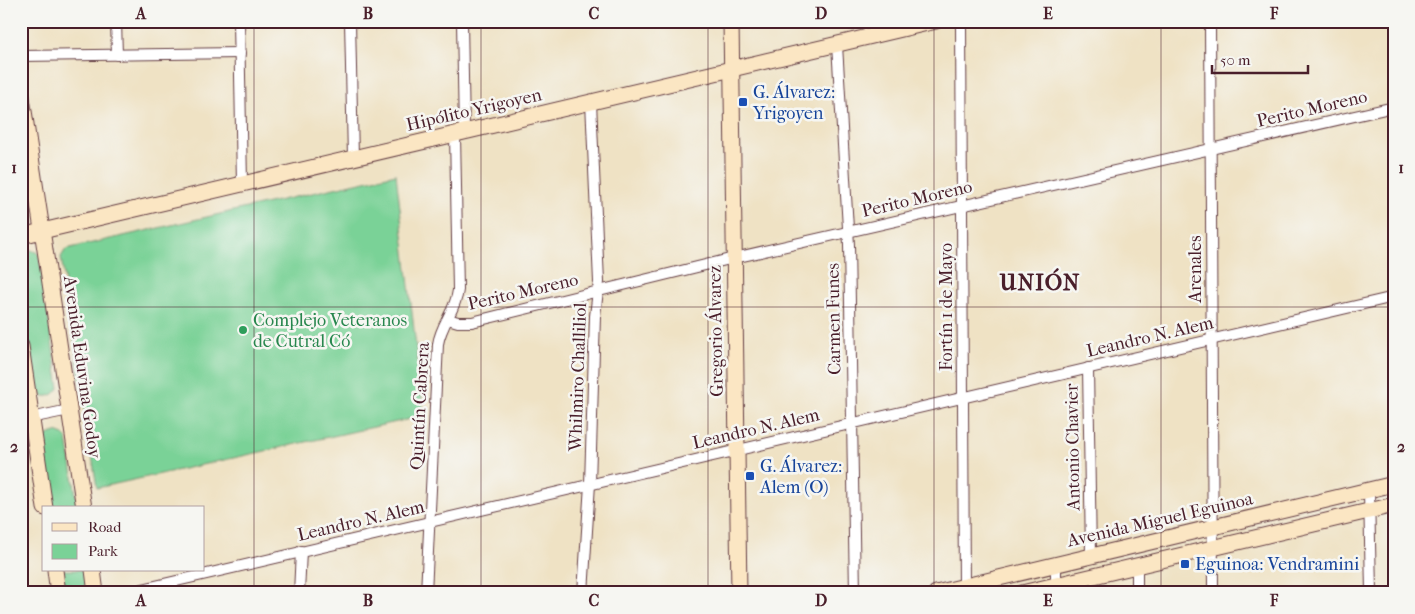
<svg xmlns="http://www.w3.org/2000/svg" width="1415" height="614" font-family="'IM FELL French Canon',serif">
  <rect width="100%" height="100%" fill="#f6f6f2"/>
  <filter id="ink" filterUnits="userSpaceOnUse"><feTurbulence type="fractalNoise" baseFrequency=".02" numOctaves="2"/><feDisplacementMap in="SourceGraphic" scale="10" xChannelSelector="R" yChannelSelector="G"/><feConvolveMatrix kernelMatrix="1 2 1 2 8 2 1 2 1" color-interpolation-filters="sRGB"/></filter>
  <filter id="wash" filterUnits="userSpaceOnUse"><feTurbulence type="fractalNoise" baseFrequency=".0096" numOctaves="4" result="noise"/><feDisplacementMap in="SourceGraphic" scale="20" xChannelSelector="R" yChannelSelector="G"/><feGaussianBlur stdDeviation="1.12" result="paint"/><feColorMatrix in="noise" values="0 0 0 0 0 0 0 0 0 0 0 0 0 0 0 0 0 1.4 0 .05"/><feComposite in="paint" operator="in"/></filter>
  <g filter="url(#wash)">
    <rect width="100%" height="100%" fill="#efe2c4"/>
    <g fill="#7ad297" stroke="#627861">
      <path d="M21,128l12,90c-2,5 -6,8 -12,9z"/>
      <path d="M396,174l28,242 -327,72 -36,-231 5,-8z"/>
      <path d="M28,249l8,3 3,3 20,133c-7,11 -18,11 -25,0l-13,-79v-58z"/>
      <path d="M56,432l8,3 3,3 11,70h-26l-10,-61c2,-9 5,-13 14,-15z"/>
      <path d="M61,570h25c1,4 2,9 0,13 -3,8 -14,10 -20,3 -3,-4 -4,-11 -5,-16z"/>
    </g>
  </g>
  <g filter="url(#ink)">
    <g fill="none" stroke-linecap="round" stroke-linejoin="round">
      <defs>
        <g id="street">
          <path d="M116,21l1,34"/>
          <path d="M239,21l3,163"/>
          <path d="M350,21l3,137"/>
          <path d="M462,21l2,111"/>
          <path d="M961,21l3,571"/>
          <path d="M1210,21l3,572"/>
          <path d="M837,45l12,200 6,348"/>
          <path d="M21,56l219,-3"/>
          <path d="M448,319l10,3h14l262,-64 660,-151"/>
          <path d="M1088,368l3,188"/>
          <path d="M21,420l48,-10"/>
          <path d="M1369,490l2,103"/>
          <path d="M1056,564v29"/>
          <path d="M125,593l1269,-296"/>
          <path d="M299,593l2,-42"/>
          <path d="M426,593l12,-249c3,-20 18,-34 20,-54l-3,-156"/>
          <path d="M583,593l7,-109 5,-168 4,-34 -8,-180"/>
          <path d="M1137,593v-28"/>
        </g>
        <g id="secondary">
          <path d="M731,21l8,572"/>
          <path d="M21,91l63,417"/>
          <path d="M21,236l915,-215"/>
          <path d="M21,346l24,162"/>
          <path d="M55,570l3,23"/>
          <path d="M93,570l3,23"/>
          <path d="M936,593l458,-109"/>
          <path d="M1022,593l372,-88"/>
        </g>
      </defs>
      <use href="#street" stroke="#633c42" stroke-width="12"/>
      <use href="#secondary" stroke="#633c42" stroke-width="17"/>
      <use href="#street" stroke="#fff" stroke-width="10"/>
      <use href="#secondary" stroke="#fbe6c3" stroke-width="15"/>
    </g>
  </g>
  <path fill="none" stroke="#4a1f2b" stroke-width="1" stroke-opacity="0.55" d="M254,21v572M481,21v572M708,21v572M934,21v572M1161,21v572M21,307h1373"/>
  <g fill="#1a4fb4" stroke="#f6f6f2" stroke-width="2">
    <rect x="738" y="97" width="10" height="10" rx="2.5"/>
    <rect x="745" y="471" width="10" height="10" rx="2.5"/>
    <rect x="1180" y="559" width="10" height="10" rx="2.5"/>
  </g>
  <circle fill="#2e9e5b" stroke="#f6f6f2" stroke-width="2" cx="243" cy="330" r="5"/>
  <g text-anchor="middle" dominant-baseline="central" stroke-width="5" stroke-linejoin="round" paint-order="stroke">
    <g font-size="18" fill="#164399" stroke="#f6f6f2" text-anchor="start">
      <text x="753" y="92">G. Álvarez:<tspan x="753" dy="21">Yrigoyen</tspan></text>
      <text x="760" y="466">G. Álvarez:<tspan x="760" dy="21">Alem (O)</tspan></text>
      <text x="1195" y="564">Eguinoa: Vendramini</text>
    </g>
    <g font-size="18" fill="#4a1f2b" stroke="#f6f6f2">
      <text transform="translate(1312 109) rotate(-13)">Perito Moreno</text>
      <text transform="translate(474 110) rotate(-13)">Hipólito Yrigoyen</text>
      <text transform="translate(917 199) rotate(-13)">Perito Moreno</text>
      <text transform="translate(1195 269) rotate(-90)">Arenales</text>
      <text transform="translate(523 292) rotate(-13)">Perito Moreno</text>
      <text transform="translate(946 307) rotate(-90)">Fortín 1 de Mayo</text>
      <text transform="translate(834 319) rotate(-91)">Carmen Funes</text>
      <text transform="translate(716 331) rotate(-91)">Gregorio Álvarez</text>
      <text transform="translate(1150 337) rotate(-13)">Leandro N. Alem</text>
      <text transform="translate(82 367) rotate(82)">Avenida Eduvina Godoy</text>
      <text transform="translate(578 377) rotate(-88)">Whilmiro Challiliol</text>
      <text transform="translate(420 406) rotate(-87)">Quintín Cabrera</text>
      <text transform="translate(756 429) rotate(-13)">Leandro N. Alem</text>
      <text transform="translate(1073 447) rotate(-91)">Antonio Chavier</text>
      <text transform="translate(1160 520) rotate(-13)">Avenida Miguel Eguinoa</text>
      <text transform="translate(361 521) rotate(-13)">Leandro N. Alem</text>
    </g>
    <g font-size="18" fill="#27864d" stroke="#f6f6f2" text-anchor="start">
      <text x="253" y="320">Complejo Veteranos<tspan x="253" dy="21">de Cutral Có</tspan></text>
    </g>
    <g font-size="22" font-weight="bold" letter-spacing="1" fill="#4a1f2b" stroke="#f6f6f2">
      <text x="1040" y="283">UNIÓN</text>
    </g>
  </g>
  <rect width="1415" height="614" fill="none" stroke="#f6f6f2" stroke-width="55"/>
  <rect x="42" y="506" width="162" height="65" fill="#f6f6f2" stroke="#b1a0a2"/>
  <rect x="52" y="523" width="25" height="8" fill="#fbe6c3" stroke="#b1a0a2"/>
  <text x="88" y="532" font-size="15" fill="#4a1f2b">Road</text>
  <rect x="52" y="544" width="25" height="15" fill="#7ad297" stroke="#b1a0a2"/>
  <text x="88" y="556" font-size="15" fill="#4a1f2b">Park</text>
  <path d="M1212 65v8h96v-8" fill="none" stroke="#4a1f2b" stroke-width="2.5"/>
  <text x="1220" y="65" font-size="15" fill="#4a1f2b" stroke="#f6f6f2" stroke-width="4" paint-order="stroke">50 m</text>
  <rect x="28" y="28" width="1360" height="558" fill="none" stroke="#4a1f2b" stroke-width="2"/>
  <g font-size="16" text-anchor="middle" font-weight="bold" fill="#4a1f2b">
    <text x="141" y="19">A</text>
    <text x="368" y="19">B</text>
    <text x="594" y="19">C</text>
    <text x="821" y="19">D</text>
    <text x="1048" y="19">E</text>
    <text x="1274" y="19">F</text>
    <text x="14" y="173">1</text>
    <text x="1401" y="173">1</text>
    <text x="14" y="452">2</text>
    <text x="1401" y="452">2</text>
    <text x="141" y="606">A</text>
    <text x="368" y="606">B</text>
    <text x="594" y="606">C</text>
    <text x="821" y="606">D</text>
    <text x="1048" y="606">E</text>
    <text x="1274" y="606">F</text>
  </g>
</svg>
